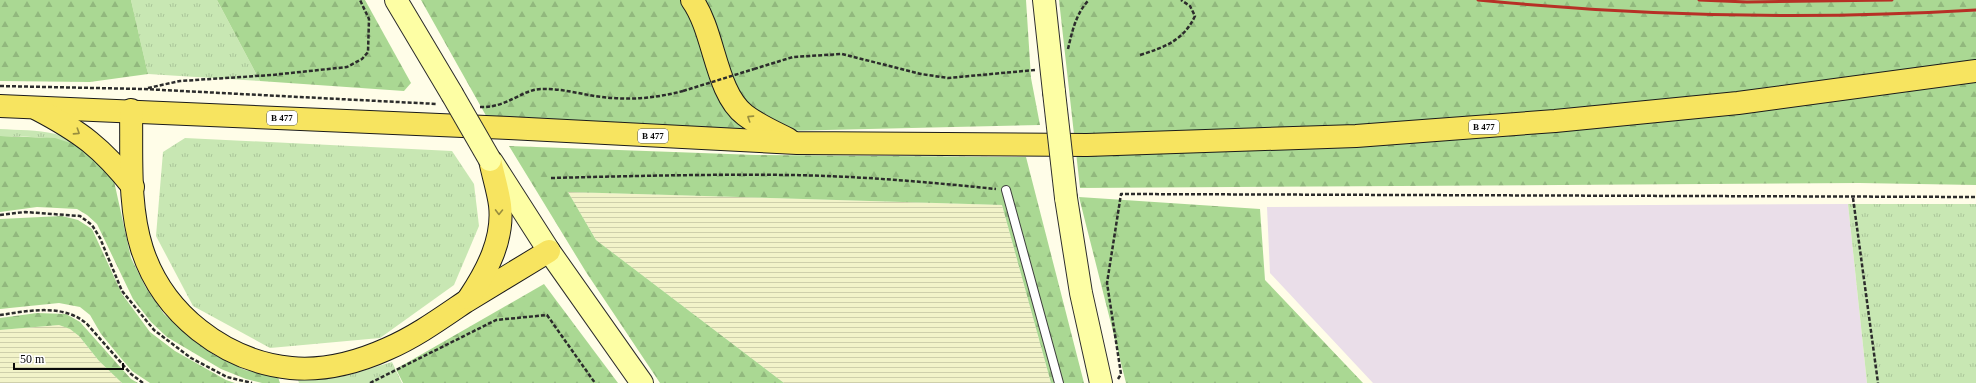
<svg xmlns="http://www.w3.org/2000/svg" width="1976" height="383" font-family="Georgia,serif">
  <defs>
    <pattern id="farmland-rules" width="6" height="5" patternUnits="userSpaceOnUse"><rect width="6" height="5" fill="#f2f3c9"/><path d="M0 2.5h6" fill="none" stroke="#cecfab"/></pattern>
    <pattern id="grass-tufts" width="24" height="20" patternUnits="userSpaceOnUse"><rect width="24" height="20" fill="#c8e7b3"/><path d="M3 7l-1-3M5 7V3M7 7l1-3M15 17l-1-3M17 17v-4M19 17l1-3" fill="none" stroke="#aac599"/></pattern>
    <pattern id="forest-firs" width="22" height="20" patternUnits="userSpaceOnUse"><rect width="22" height="20" fill="#aad893"/><path d="M5 1l3.5 6h-7zM16 11l3.5 6h-7z" fill="#91b87d"/></pattern>
  </defs>
  <rect width="100%" height="100%" fill="#fffde8"/>
  <path fill="#eadee9" d="M1848,204l19,179h-494l-103,-110 -3,-66z"/>
  <g fill="url(#farmland-rules)">
    <path d="M568,192l434,13 49,178h-267l-188,-143z"/>
    <path d="M59,325l12,4 8,7 20,25 23,22h-122v-53z"/>
  </g>
  <g fill="url(#grass-tufts)">
    <path d="M131,0h86l43,81 -112,-7z"/>
    <path d="M0,129c37,2 75,0 101,31 6,7 10,12 13,21 -36,-48 -60,-43 -114,-45z"/>
    <path d="M185,138l267,13 22,33 5,42 -25,59 -74,53 -110,10 -77,-42 -37,-70 7,-84z"/>
    <path d="M1848,204h128v179h-109z"/>
    <path d="M392,362l10,21h-103l-1,-3 47,-4z"/>
  </g>
  <g fill="url(#forest-firs)">
    <path d="M0,0h131l17,74 -58,8 -90,-1z"/>
    <path d="M217,0h148l46,83 -7,8 -144,-10z"/>
    <path d="M421,0h605l5,78 9,47 -294,7 -257,-11z"/>
    <path d="M1059,0h917v185l-117,-2 -779,5z"/>
    <path d="M0,136l55,2 22,7 23,17 14,19 17,77 15,30 18,26 30,27 20,14 31,15 33,7 2,6h-18l-16,-4 -25,-10 -54,-32 -16,-15 -18,-23 -36,-75 -10,-9 -10,-6 -40,-2 -37,5z"/>
    <path d="M509,146l247,9 270,2 58,226h-33l-49,-178 -434,-13 28,48 188,143h-124l-74,-111z"/>
    <path d="M1079,197l181,12 5,71 98,103h-237z"/>
    <path d="M62,216l16,4 14,9 30,65 28,38 25,19 51,29 9,3h-85l-18,-12 -12,-14 -19,-23 -11,-19 -10,-8 -21,-4 -59,6v-90z"/>
    <path d="M544,284l74,99h-215l-7,-14z"/>
    <path d="M37,313l29,1 14,8 51,57 7,4h-16l-23,-22 -20,-25 -9,-7 -11,-4 -59,5v-12z"/>
  </g>
  <g fill="none" stroke-linecap="round" stroke-linejoin="round">
    <defs>
      <path id="lane" d="M1006,190l53,193"/>
      <g id="secondary">
        <path d="M396,0l56,94"/>
        <path d="M1044,0l10,92"/>
        <path d="M492,162l57,89 93,132"/>
        <path d="M1066,198l15,95 20,90"/>
      </g>
      <g id="primary">
        <path d="M692,0c23,32 23,92 53,115 13,10 29,17 43,24"/>
        <path d="M0,106l509,22 288,15 290,2 269,-9 199,-15 183,-18 238,-32"/>
        <path d="M37,109c44,23 65,39 96,78"/>
        <path d="M131,110c1,45 -3,95 11,139 21,65 82,112 149,119 32,3 67,-6 96,-19 28,-12 53,-30 78,-47 28,-17 56,-34 84,-51"/>
        <path d="M469,298c18,-27 35,-59 31,-93 -2,-15 -7,-30 -10,-45"/>
      </g>
    </defs>
    <use href="#lane" stroke="#3d3d3d" stroke-width="10"/>
    <use href="#secondary" stroke="#2c2c2c" stroke-width="24"/>
    <use href="#primary" stroke="#1b1b1b" stroke-width="24"/>
    <g stroke="#2c2c2c" stroke-width="2.5" stroke-dasharray="4 2" stroke-linecap="butt">
      <path d="M1068,49c4,-17 8,-36 21,-49"/>
      <path d="M1140,55c25,-8 43,-14 55,-39l-5,-10 -9,-6"/>
      <path d="M754,69l39,-12 49,-3 79,20 27,4 87,-8"/>
      <path d="M0,86l143,3 294,15"/>
      <path d="M148,88l32,-7 92,-6 75,-8 15,-8 6,-7 1,-33 -9,-19"/>
      <path d="M480,107c27,1 41,-17 61,-18 24,-1 48,8 72,9 24,2 47,-1 70,-7"/>
      <path d="M551,178c80,-2 159,-4 239,-3 69,1 138,7 206,14"/>
      <path d="M1853,198l25,185"/>
      <path d="M0,215l25,-3 55,4 12,9 8,13 22,53 32,39 37,28 36,19 25,6"/>
      <path d="M0,315c28,-4 63,-12 87,9l44,50 12,9"/>
      <path d="M1118,379l3,-5 -14,-91 14,-89 855,3"/>
      <path d="M370,383l126,-63 51,-5 48,68"/>
    </g>
    <use href="#lane" stroke="#fff" stroke-width="8"/>
    <use href="#secondary" stroke="#fdfea4" stroke-width="22"/>
    <use href="#primary" stroke="#f7e460" stroke-width="22"/>
    <g stroke="#b73026" stroke-width="3">
      <path d="M1478,0c165,16 333,20 498,10"/>
      <path d="M1699,0l48,2 145,-2"/>
    </g>
    <defs>
      <g id="secondary-bridge">
        <path d="M1054,92l12,106"/>
        <path d="M452,94l38,66"/>
      </g>
    </defs>
    <use href="#secondary-bridge" stroke="#2c2c2c" stroke-width="24" stroke-linecap="butt"/>
    <path stroke="#2c2c2c" stroke-width="2.5" stroke-dasharray="4 2" stroke-linecap="butt" d="M683,91l71,-22"/>
    <use href="#secondary-bridge" stroke="#fdfea4" stroke-width="22"/>
  </g>
  <defs><path id="oneway-chevron" d="M-2-3.5L2.5 0L-2 3.5" fill="none" stroke-width="1.6" stroke-linecap="round" stroke-linejoin="round"/></defs>
  <g stroke="#988d3e">
    <use href="#oneway-chevron" transform="translate(750 118) rotate(-147)"/>
    <use href="#oneway-chevron" transform="translate(77 132) rotate(33)"/>
    <use href="#oneway-chevron" transform="translate(499 212) rotate(91)"/>
  </g>
  <g text-anchor="middle" dominant-baseline="central" stroke-width="4" stroke-linejoin="round" paint-order="stroke">
    <g fill="#fff" stroke="#545454" stroke-width="1">
      <rect x="267" y="111" width="30" height="14" rx="3"/>
      <rect x="1469" y="120" width="30" height="14" rx="3"/>
      <rect x="638" y="129" width="30" height="14" rx="3"/>
    </g>
    <g font-size="9" font-weight="bold" fill="#0a0a0a">
      <text x="282" y="118">B 477</text>
      <text x="1484" y="127">B 477</text>
      <text x="653" y="136">B 477</text>
    </g>
  </g>
  <path d="M14 363v6h109v-6" fill="none" stroke="#0a0a0a" stroke-width="2"/>
  <text x="20" y="363" font-size="12" fill="#0a0a0a" stroke="#ffffff" stroke-width="3" paint-order="stroke">50 m</text>
</svg>
